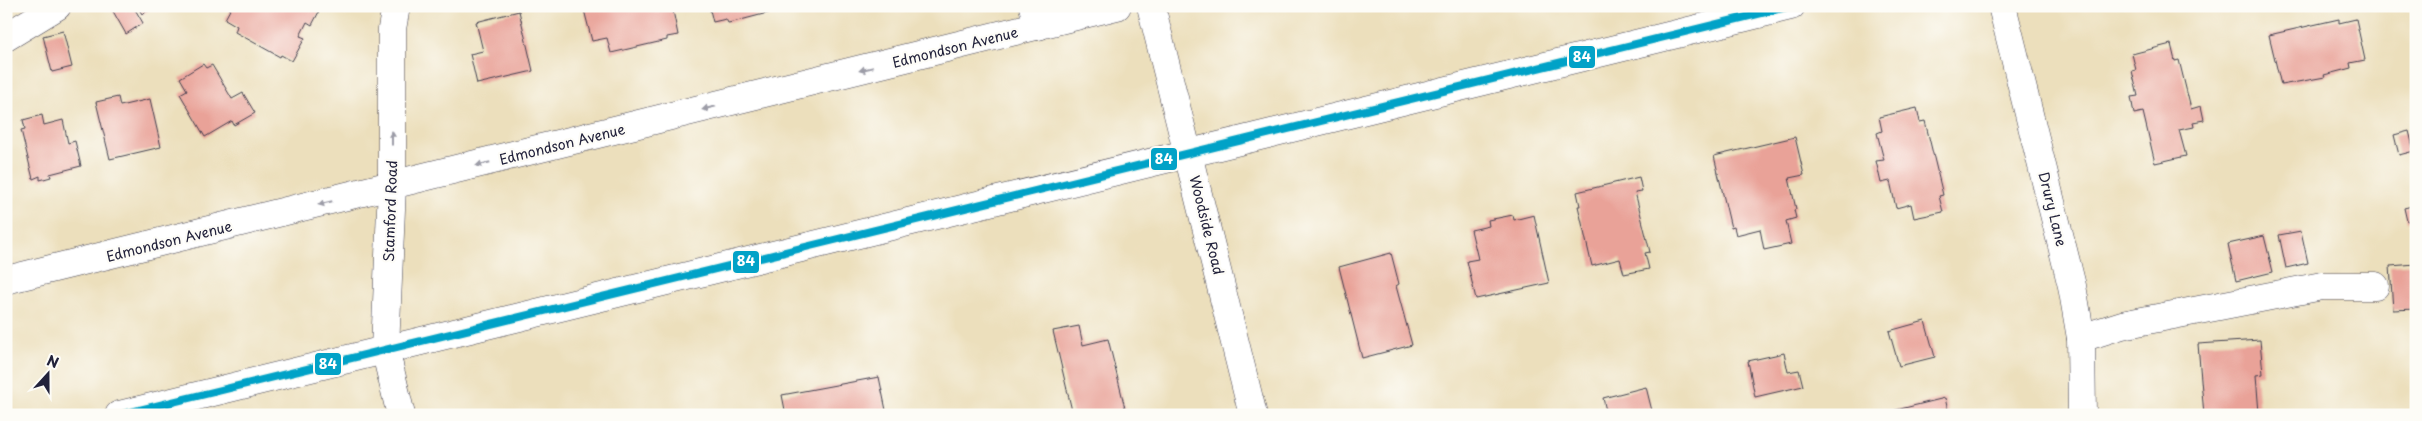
<svg xmlns="http://www.w3.org/2000/svg" width="2422" height="421" font-family="'Playpen Sans',sans-serif">
  <rect width="100%" height="100%" fill="#fdfcf7"/>
  <filter id="ink" filterUnits="userSpaceOnUse"><feTurbulence type="fractalNoise" baseFrequency=".02" numOctaves="2"/><feDisplacementMap in="SourceGraphic" scale="10" xChannelSelector="R" yChannelSelector="G"/><feConvolveMatrix kernelMatrix="1 2 1 2 8 2 1 2 1" color-interpolation-filters="sRGB"/></filter>
  <filter id="wash" filterUnits="userSpaceOnUse"><feTurbulence type="fractalNoise" baseFrequency=".0096" numOctaves="4" result="noise"/><feDisplacementMap in="SourceGraphic" scale="20" xChannelSelector="R" yChannelSelector="G"/><feGaussianBlur stdDeviation="1.12" result="paint"/><feColorMatrix in="noise" values="0 0 0 0 0 0 0 0 0 0 0 0 0 0 0 0 0 1.4 0 .05"/><feComposite in="paint" operator="in"/></filter>
  <g filter="url(#wash)">
    <rect width="100%" height="100%" fill="#ecdfbc"/>
    <g id="blocks">
      <g fill="#e9a298">
        <path d="M110,6h23l10,17 -17,11z"/>
        <path d="M137,6h19l-14,8z"/>
        <path d="M232,6h90l-10,19 -5,-3 -7,14 5,2 -13,23 -11,-6 -1,2 -45,-25 2,-6 -12,-7z"/>
        <path d="M583,6h89l6,29 -11,2v3l-56,13 -4,-15 -15,3z"/>
        <path d="M709,6h69l1,4 -46,12 -5,1 -2,-4 -13,3z"/>
        <path d="M519,11l14,60 -56,13 -7,-30 13,-3 -7,-29z"/>
        <path d="M2339,19v4l17,-4 9,41 -15,3 1,5 -27,7 1,2 -44,8 -12,-50z"/>
        <path d="M63,31l9,36 -20,5 -9,-36z"/>
        <path d="M2171,44l4,17 4,-1 12,49 10,-3 3,14 -11,2 1,5 -15,3 7,26 -31,7 -12,-51 -9,2 -3,-17 7,-1 -6,-25 4,-1 -4,-16z"/>
        <path d="M203,64l3,4 6,-3 20,34 11,-6 12,20 -21,12 -2,-4 -27,16 -25,-43 7,-4 -7,-12z"/>
        <path d="M118,97l2,9 30,-7 11,48 -51,12 -14,-57z"/>
        <path d="M1917,108l3,14 5,-1 18,74 -4,1 4,16 -29,6 -3,-14 -15,4 -6,-27 -9,2 -5,-22 8,-1 -7,-27 5,-2 -3,-14z"/>
        <path d="M42,115l2,10 19,-5 5,23 7,-2 6,25 -31,8 1,3 -11,3v-4l-7,3 -12,-49 4,-1 -2,-9z"/>
        <path d="M2409,131l5,20 -15,4 -5,-20z"/>
        <path d="M1795,137l9,38 -15,3 7,31 -2,1 2,8 -10,3 5,23 -27,6 -4,-21 -24,6 -2,-8 -3,1 -17,-72z"/>
        <path d="M1639,177l3,14 -7,1 15,60 -5,1 4,16 -25,5 -4,-15 -28,7 -14,-60h2l-3,-14z"/>
        <path d="M2416,205v14l-9,2 -3,-13z"/>
        <path d="M1513,215l1,5 20,-5 15,68 -73,16 -9,-38 11,-2 -7,-29 18,-4 -1,-6z"/>
        <path d="M2301,231l7,32 -22,5 -7,-33z"/>
        <path d="M2264,236l9,36 -37,9 -8,-37z"/>
        <path d="M1391,253l8,31 -3,2 16,59 -50,13 -23,-91z"/>
        <path d="M2416,264v45l-23,1 -3,-44z"/>
        <path d="M1925,321l10,36 -36,9 -10,-35z"/>
        <path d="M1079,326l4,19 25,-6 17,69 -4,1 1,6h-49l-20,-84z"/>
        <path d="M2260,340l3,34 -7,1 3,38 -55,2 -6,-71z"/>
        <path d="M1784,353l4,19 11,-2 4,16 -48,11 -7,-36z"/>
        <path d="M879,377l8,38h-101l-4,-20z"/>
        <path d="M1646,387l7,28h-46l-4,-17z"/>
        <path d="M1945,398l4,17h-69v-1z"/>
      </g>
    </g>
  </g>
  <g filter="url(#ink)">
    <use href="#blocks" fill-opacity="0" stroke="#403e4e" stroke-width="1"/>
    <g fill="none" stroke-linecap="round" stroke-linejoin="round">
      <defs>
        <g id="minor">
          <path d="M396,6l-4,23v157l-7,163 16,66"/>
          <path d="M1033,6l5,20"/>
          <path d="M1151,6l102,409"/>
          <path d="M2002,6l70,280 9,52 1,77"/>
          <path d="M6,37l51,-31"/>
          <path d="M2081,338l41,-13 200,-39h53"/>
        </g>
        <g id="major">
          <path d="M6,280l1111,-274"/>
          <path d="M119,415l1672,-409"/>
        </g>
      </defs>
      <use href="#minor" stroke="#403e4e" stroke-width="29"/>
      <use href="#major" stroke="#403e4e" stroke-width="29"/>
      <use href="#minor" stroke="#fff" stroke-width="28"/>
      <use href="#major" stroke="#fff" stroke-width="28"/>
      <defs>
        <path id="bus-1" d="M119,415l1672,-409"/>
      </defs>
      <use href="#bus-1" stroke="#fdfcf7" stroke-width="11"/>
      <use href="#bus-1" stroke="#02a2c7" stroke-width="8"/>
    </g>
    <defs><path id="oneway-solid" d="M-6-.8H1V-3.2L6.5 0L1 3.2V.8H-6Z" transform="scale(1.25)"/></defs>
    <g fill="#9c9ca7">
      <use href="#oneway-solid" transform="translate(866 69) rotate(166)"/>
      <use href="#oneway-solid" transform="translate(709 108) rotate(166)"/>
      <use href="#oneway-solid" transform="translate(392 138) rotate(-90)"/>
      <use href="#oneway-solid" transform="translate(483 164) rotate(166)"/>
      <use href="#oneway-solid" transform="translate(325 203) rotate(166)"/>
    </g>
  </g>
  <g text-anchor="middle" dominant-baseline="central" stroke-width="4.5" stroke-linejoin="round" paint-order="stroke">
    <g font-size="14" fill="#22223b" stroke="#fdfcf7">
      <text transform="translate(955 47) rotate(-14)">Edmondson Avenue</text>
      <text transform="translate(562 144) rotate(-14)">Edmondson Avenue</text>
      <text transform="translate(2053 209) rotate(76)">Drury Lane</text>
      <text transform="translate(390 211) rotate(-88)">Stamford Road</text>
      <text transform="translate(1207 225) rotate(76)">Woodside Road</text>
      <text transform="translate(169 241) rotate(-14)">Edmondson Avenue</text>
    </g>
  </g>
  <g stroke="#fdfcf7" stroke-width="2">
    <rect x="1568" y="45" width="28" height="24" rx="5" fill="#02a2c7"/>
    <rect x="1150" y="147" width="28" height="24" rx="5" fill="#02a2c7"/>
    <rect x="732" y="250" width="28" height="24" rx="5" fill="#02a2c7"/>
    <rect x="314" y="352" width="28" height="24" rx="5" fill="#02a2c7"/>
  </g>
  <g font-size="14" text-anchor="middle" font-weight="bold" fill="#fff">
    <text x="1582" y="62">84</text>
    <text x="1164" y="164">84</text>
    <text x="746" y="266">84</text>
    <text x="328" y="369">84</text>
  </g>
  <rect width="2422" height="421" fill="none" stroke="#fdfcf7" stroke-width="25"/>
  <g transform="translate(48 374) rotate(21)" stroke="#fdfcf7" stroke-width="4" paint-order="stroke">
  <path d="M0-4L9 19L0 12L-9 19Z" fill="#22223b"/>
  <text y="-8" font-size="14" font-weight="bold" text-anchor="middle" fill="#22223b">N</text>
  </g>
</svg>
